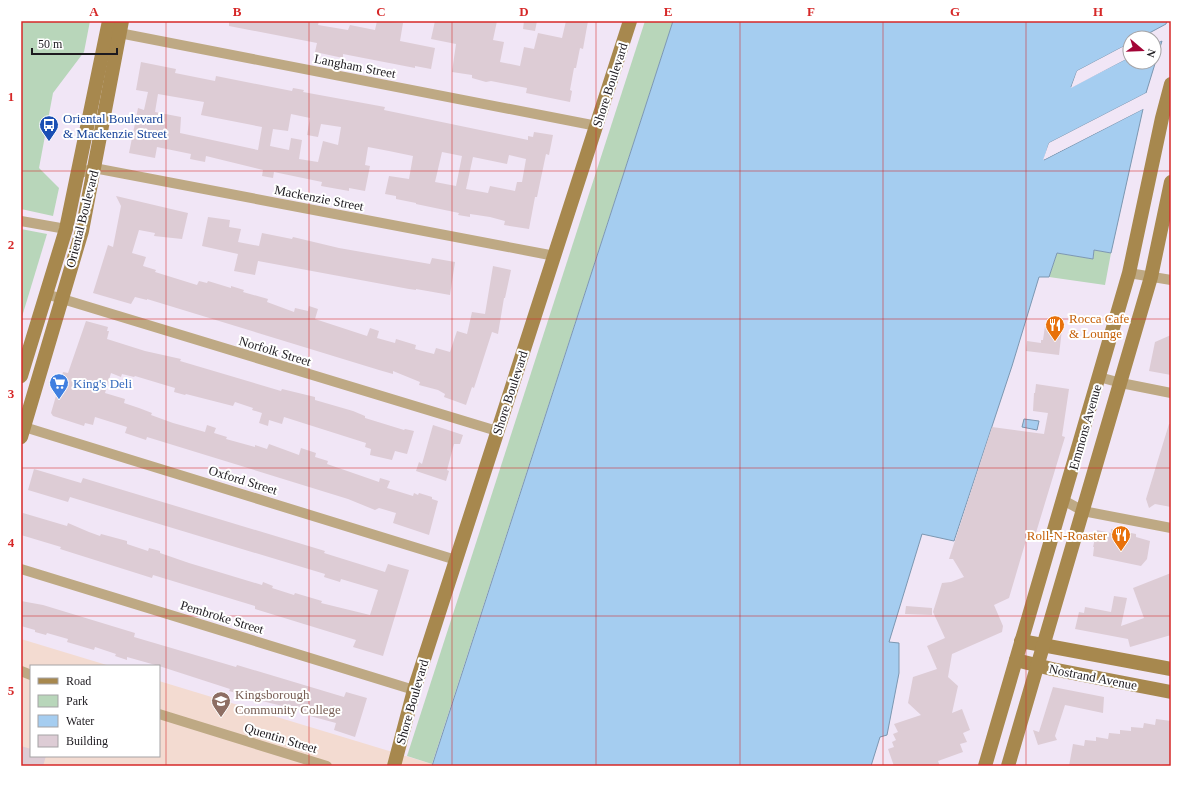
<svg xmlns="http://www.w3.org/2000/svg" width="1192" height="787" font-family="Georgia,serif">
  <rect width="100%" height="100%" fill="#f1e6f6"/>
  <path fill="#f3dbd1" d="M21,639l89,27h-79v90h128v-75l273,83v2h-411z"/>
  <g fill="#b8d6ba">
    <path d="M21,21h69l-6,31 -31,41 -14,75 20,20 -6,28 -32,-7z"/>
    <path d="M645,21h28l-241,743 -25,-8z"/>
    <path d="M21,229l26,5 -26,86z"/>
    <path d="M1094,250l17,3 -6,32 -56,-8 8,-24 36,6z"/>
  </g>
  <g fill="#a5cdf0" stroke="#7c97b1">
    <path d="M673,21h494l-1,3 -26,14h-10v5l-53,28 -6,16 59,-30v5h24v-17l8,-4 -16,52 -97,50 -5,17 99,-51 -32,144 -17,-3 -1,9 -36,-6 -8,24h-10l-27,89 -58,175 -32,-7 -33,108 10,1v30l-12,62 -7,2 -9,29h-439z"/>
    <path d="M1024,419l15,2 -2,9 -15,-3z"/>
  </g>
  <g fill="#f1e6f6">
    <path d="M1130,43v3l-52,27 -4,10 56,-28v2l-59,31 6,-17z"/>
    <path d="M1146,93v2l-96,49 -3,12 96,-49v2l-100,51 6,-17z"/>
  </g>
  <g fill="#ddccd5" fill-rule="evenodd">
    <path d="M229,21h90l-1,4 30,5 2,-5 25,5 2,-9 26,2 -3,18 35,7 -4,21 -16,-3v2l-72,-14v4l-28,-6 2,-9 -88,-17z"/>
    <path d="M435,21h62l-4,19 11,2 -4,20 20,4 4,-19 10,2 4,-16 24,5 4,-17h22l-5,28 -3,-1 -4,20h-2l-4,22 2,1 -2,11 -44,-9 1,-5 -36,-7 -5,1 -14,-4v-3l-20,-3 4,-28 -25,-5z"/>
    <path d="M524,21h13l-2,10 -12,-2z"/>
    <path d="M141,62l35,7 -1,4 40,8 1,-5 76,15 1,-3 11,2 -1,2 82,15 -1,3 144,30v-4l5,1 1,-5 19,3 -4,20 -3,-1 -9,43h-2l-6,32 -25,-4 1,-4 -15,-4 -20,-3v3l-12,-2 1,-2 -43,-9v-1l-20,-4v-3l-11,-2 4,-18 20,3 4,-23 -24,-5 -21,-4 -3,18 5,1 -5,25 -16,-3v3l-28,-5 1,-4 -48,-10 -1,6 -11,-2 1,-6 -57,-14 -1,6 -15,-3 1,-5 -34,-7 -2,11 -26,-5 9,-45 6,2 4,-18 -12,-2zM158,94l46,8 -3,13 61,12 -4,23 -78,-17 1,-16 -26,-5zM291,114l19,4 -3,17 11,2 3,-13 20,3 -3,18 -15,-4 -5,21 -19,-3 3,-19 -11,-2 -2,12 -19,-4 3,-17 15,2zM442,152l20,4 -6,30 -21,-4zM509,155l17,4 -4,23h-5l-2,9 -25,-5 -2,7 -22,-4 7,-32 34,7z"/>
    <path d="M116,196l72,17 -6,26 -28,-3 1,-3 -16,-3 -7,23 14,4 -3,9 13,4 -1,2 42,13 2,-4 8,2 1,-2 23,7v-2l13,4 -1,2 25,7 -1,3 27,10 1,-4 13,3 1,-5 9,3 -3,10 52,17 3,-8 9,3 -2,7 18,5 1,-4 20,6 -1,4 19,5 2,-6 14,4 7,-21 10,3 5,-22 13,2 8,-48 18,4 -6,28h-1l-6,36 -6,-2 -18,56 -2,-1 -6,18 -22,-8 1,-3 -7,-4 -19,-5 1,-3 -27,-11v3l-14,-4 -232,-71v1l-12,-3 -4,7 -38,-11 15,-48 5,2 8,-41z"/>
    <path d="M208,217l22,3 -1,7 12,2 -3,13 21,4 3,-13 30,6 1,-2 46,11 91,16 2,-6 23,4 -5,33 -34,-6v1l-7,-1 -151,-28 -3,14 -21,-4 4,-17 -36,-8z"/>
    <path d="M86,321l22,6 -1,4h2l-2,8 38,12 36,8 -1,2 101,30 1,-2 33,8v3l38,11 12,5v2l39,12 1,-1 9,2 -7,23 -12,-3 -3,9 -22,-5 1,-6 -6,-2 1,-4 -82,-26 -2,7 -13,-4 -1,6 -9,-3 3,-10 -10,-3 1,-2 -18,-6 -2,4 -47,-12 -1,1 -11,-3 1,-4 -40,-12 -1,1 -12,-3 -1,3 -10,-4 -6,20 20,6 -1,4 15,5 13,5 -1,2 22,8 32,9 2,-7 9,3 -2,5 13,4 -1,2 29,8v-2l12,4 2,-5 30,11 2,-7 15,5 -1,4 13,4 -1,3 52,18 1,-4 10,3 -3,7 26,8 1,-3 4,2 1,-2 13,4v2l6,2 -9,34 -36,-12 3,-10 -17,-5 -4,2 -27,-11 -201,-62 -1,3 -21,-7 2,-6 -32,-10 -2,8 -8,-2 -1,3 -31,-10 -2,-3 12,-41 5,1z"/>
    <path d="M1045,326l17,3 -3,26 -33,-4 1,-10 14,2v-3h2z"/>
    <path d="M1171,335v40l-22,-4 6,-29z"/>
    <path d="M1036,384l33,5 -7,47 3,1 -30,99 -8,1 -18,61 -15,7 9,21 -1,6 -50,22 -4,23 10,9 -6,27 10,-4 8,21 -7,3 4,9 -7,2 3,8 -25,9 2,5h-46l-6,-17 6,-2 -2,-5 4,-2 -3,-6 5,-2 -4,-8 27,-9 -13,-12 5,-26 24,-8 -10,-23 18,-8 -12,-26 9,-29 9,-1 13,-5 -11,-18h-4l43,-132 52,7 4,-21 -15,-2 1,-18h1z"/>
    <path d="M1169,424h2v83l-16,-3 -6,4 -3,-9z"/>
    <path d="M433,425l30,10 -3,9h-6l-7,26 2,1 -3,10 -30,-10 3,-9 3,2z"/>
    <path d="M34,469l47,14 2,-5 242,73 -1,2 61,19 3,-8 21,6 -26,86 -30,-9 3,-7 -101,-31v-3l-102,-31 -1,3 -92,-29 1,-2 -40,-12v-14l2,-8 44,13 1,-3 21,9 11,4 1,-2 26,7v3l21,7 1,-3 11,3v2l29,10 73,22 1,-3 10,4 -1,2 22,7 1,-2 27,8 -1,2 49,12 8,-25 -37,-11 -1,3 -16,-5 1,-3 -255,-77 -2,5 -40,-12z"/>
    <path d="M1111,529l25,5v3l14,4 -3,18 -6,7 -48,-10 1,-9h-1l4,-17 14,3z"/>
    <path d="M1171,573v62l-41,12 -2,-8 -53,-10 4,-17 5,1 1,-6 26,5 3,-16 13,2 -6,28 23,-8 -11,-30z"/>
    <path d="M21,601l22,4 92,28 -1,4 102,30 1,-2 107,32 2,-5 21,6 -12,39 -21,-7 2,-7 -26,-7 1,-3 -49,-12v-3l-22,-6v2l-11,-3 1,-2 -71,-23 -32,-9v3l-12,-4 1,-2 -21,-7 -1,3 -27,-8 1,-3 -21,-6 -1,2 -11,-3v-2l-14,-4z"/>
    <path d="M906,606l26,2v7l-27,-1z"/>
    <path d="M1053,687l51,10 -1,16 -38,-8 -10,31 2,4 -19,5 -5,-15 6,2z"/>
    <path d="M1156,719l15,2v45l-11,-2v2h-91l4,-22 11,2 1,-6 11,1v-4l12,2 1,-6 11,1v-4l11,1v-4l12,1 1,-5 11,2z"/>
    <path d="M21,746l10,3v7h15l-3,10h-22z"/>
  </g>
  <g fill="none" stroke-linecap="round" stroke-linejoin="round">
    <g stroke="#bea984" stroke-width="10">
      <path d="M114,32l483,94"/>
      <path d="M78,174l16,-6 461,88"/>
      <path d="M21,221l45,8"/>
      <path d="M1129,273l42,7"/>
      <path d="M46,294l451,137"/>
      <path d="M1099,377l22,6 50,10"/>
      <path d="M21,426l435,134"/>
      <path d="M1063,500l20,11 88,17"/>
      <path d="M21,569l393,121"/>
      <path d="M21,671l10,4"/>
      <path d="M159,714l168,52"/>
    </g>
    <g stroke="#a7884e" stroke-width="14">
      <path d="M21,376l45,-147 43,-208"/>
      <path d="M21,437l61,-206 40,-210"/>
      <path d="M1021,641l150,28"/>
      <path d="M1016,660l36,9 119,23"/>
      <path d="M394,766l20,-76 216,-669"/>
      <path d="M985,766l144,-493 33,-155 9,-34"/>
      <path d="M1008,766l143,-489 20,-95"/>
    </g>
  </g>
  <path fill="none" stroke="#d62828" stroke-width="1" stroke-opacity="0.55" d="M166,21v745M309,21v745M452,21v745M596,21v745M740,21v745M883,21v745M1026,21v745M21,171h1150M21,319h1150M21,468h1150M21,616h1150"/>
  <defs>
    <symbol id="bus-pin" viewBox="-11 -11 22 30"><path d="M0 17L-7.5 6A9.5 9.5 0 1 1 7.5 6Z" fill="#1a4fb4" stroke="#fff"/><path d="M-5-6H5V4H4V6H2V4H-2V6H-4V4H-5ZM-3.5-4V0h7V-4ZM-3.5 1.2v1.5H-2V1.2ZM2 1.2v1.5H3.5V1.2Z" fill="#fff"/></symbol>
    <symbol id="restaurant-pin" viewBox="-11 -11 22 30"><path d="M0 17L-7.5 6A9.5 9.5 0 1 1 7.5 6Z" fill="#e8710a" stroke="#fff"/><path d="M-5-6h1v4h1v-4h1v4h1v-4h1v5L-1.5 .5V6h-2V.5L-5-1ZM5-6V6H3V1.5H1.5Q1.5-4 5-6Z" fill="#fff"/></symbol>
    <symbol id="supermarket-pin" viewBox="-11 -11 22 30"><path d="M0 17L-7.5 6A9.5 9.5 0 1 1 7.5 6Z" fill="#3f7fe0" stroke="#fff"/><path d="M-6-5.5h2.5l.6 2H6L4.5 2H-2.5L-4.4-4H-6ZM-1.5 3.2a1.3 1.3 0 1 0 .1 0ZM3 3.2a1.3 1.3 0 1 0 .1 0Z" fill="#fff"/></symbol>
    <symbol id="university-pin" viewBox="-11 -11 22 30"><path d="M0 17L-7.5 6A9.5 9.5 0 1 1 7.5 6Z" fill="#8d6e63" stroke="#fff"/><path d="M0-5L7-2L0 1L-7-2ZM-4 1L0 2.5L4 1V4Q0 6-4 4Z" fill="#fff"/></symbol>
  </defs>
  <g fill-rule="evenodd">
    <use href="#bus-pin" x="38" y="114" width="22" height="30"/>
    <use href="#restaurant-pin" x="1044" y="314" width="22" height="30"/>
    <use href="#supermarket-pin" x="48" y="372" width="22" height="30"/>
    <use href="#restaurant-pin" x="1110" y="524" width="22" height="30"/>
    <use href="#university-pin" x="210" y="690" width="22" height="30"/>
  </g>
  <g text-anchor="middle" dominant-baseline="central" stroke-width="4" stroke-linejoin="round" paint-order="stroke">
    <g font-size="13" fill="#1d1a1f" stroke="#fff">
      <text transform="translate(355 66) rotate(11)">Langham Street</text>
      <text transform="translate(610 85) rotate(-72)">Shore Boulevard</text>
      <text transform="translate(319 198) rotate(11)">Mackenzie Street</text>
      <text transform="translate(82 219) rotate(-76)">Oriental Boulevard</text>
      <text transform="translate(275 351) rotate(17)">Norfolk Street</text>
      <text transform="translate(510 393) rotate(-72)">Shore Boulevard</text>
      <text transform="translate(1085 427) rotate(-74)">Emmons Avenue</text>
      <text transform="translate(243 480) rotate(17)">Oxford Street</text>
      <text transform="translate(222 617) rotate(17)">Pembroke Street</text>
      <text transform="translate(1093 677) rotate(11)">Nostrand Avenue</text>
      <text transform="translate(412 702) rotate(-74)">Shore Boulevard</text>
      <text transform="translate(281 738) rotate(17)">Quentin Street</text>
    </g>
    <g font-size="13" fill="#164399" stroke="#fff" text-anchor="start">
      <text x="63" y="118">Oriental Boulevard<tspan x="63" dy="15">&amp; Mackenzie Street</tspan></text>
    </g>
    <g font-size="13" fill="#c56008" stroke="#fff" text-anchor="start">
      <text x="1069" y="318">Rocca Cafe<tspan x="1069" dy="15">&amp; Lounge</tspan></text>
      <text x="1107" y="535" text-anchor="end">Roll-N-Roaster</text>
    </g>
    <g font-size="13" fill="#366cbe" stroke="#fff" text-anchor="start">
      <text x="73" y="383">King's Deli</text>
    </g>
    <g font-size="13" fill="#785e54" stroke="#fff" text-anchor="start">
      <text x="235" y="694">Kingsborough<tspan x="235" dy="15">Community College</tspan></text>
    </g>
  </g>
  <rect width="1192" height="787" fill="none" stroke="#ffffff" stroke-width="44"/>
  <rect x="30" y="665" width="130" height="92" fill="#ffffff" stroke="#a5a3a5"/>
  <rect x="38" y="678" width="20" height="6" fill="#a7884e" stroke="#a5a3a5"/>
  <text x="66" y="685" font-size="12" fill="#1d1a1f">Road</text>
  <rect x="38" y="695" width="20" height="12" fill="#b8d6ba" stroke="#a5a3a5"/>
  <text x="66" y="705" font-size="12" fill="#1d1a1f">Park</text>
  <rect x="38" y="715" width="20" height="12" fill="#a5cdf0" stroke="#a5a3a5"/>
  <text x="66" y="725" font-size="12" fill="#1d1a1f">Water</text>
  <rect x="38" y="735" width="20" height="12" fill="#ddccd5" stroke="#a5a3a5"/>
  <text x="66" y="745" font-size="12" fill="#1d1a1f">Building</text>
  <g transform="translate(1142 50) rotate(109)"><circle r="19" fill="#ffffff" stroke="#a5a3a5"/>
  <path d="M0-3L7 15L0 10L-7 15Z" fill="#a30537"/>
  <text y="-6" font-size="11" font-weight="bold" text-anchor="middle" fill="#1d1a1f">N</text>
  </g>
  <path d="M32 48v6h85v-6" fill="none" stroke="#1d1a1f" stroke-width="2"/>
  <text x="38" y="48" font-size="12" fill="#1d1a1f" stroke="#ffffff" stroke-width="3" paint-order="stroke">50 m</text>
  <rect x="22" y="22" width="1148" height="743" fill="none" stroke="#d62828" stroke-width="1.5"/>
  <g font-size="13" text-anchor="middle" font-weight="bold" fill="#d62828">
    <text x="94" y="16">A</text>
    <text x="237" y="16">B</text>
    <text x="381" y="16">C</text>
    <text x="524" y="16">D</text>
    <text x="668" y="16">E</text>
    <text x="811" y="16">F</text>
    <text x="955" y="16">G</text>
    <text x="1098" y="16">H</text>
    <text x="11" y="101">1</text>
    <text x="11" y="249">2</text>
    <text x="11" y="398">3</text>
    <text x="11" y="547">4</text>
    <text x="11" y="695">5</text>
  </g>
</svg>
